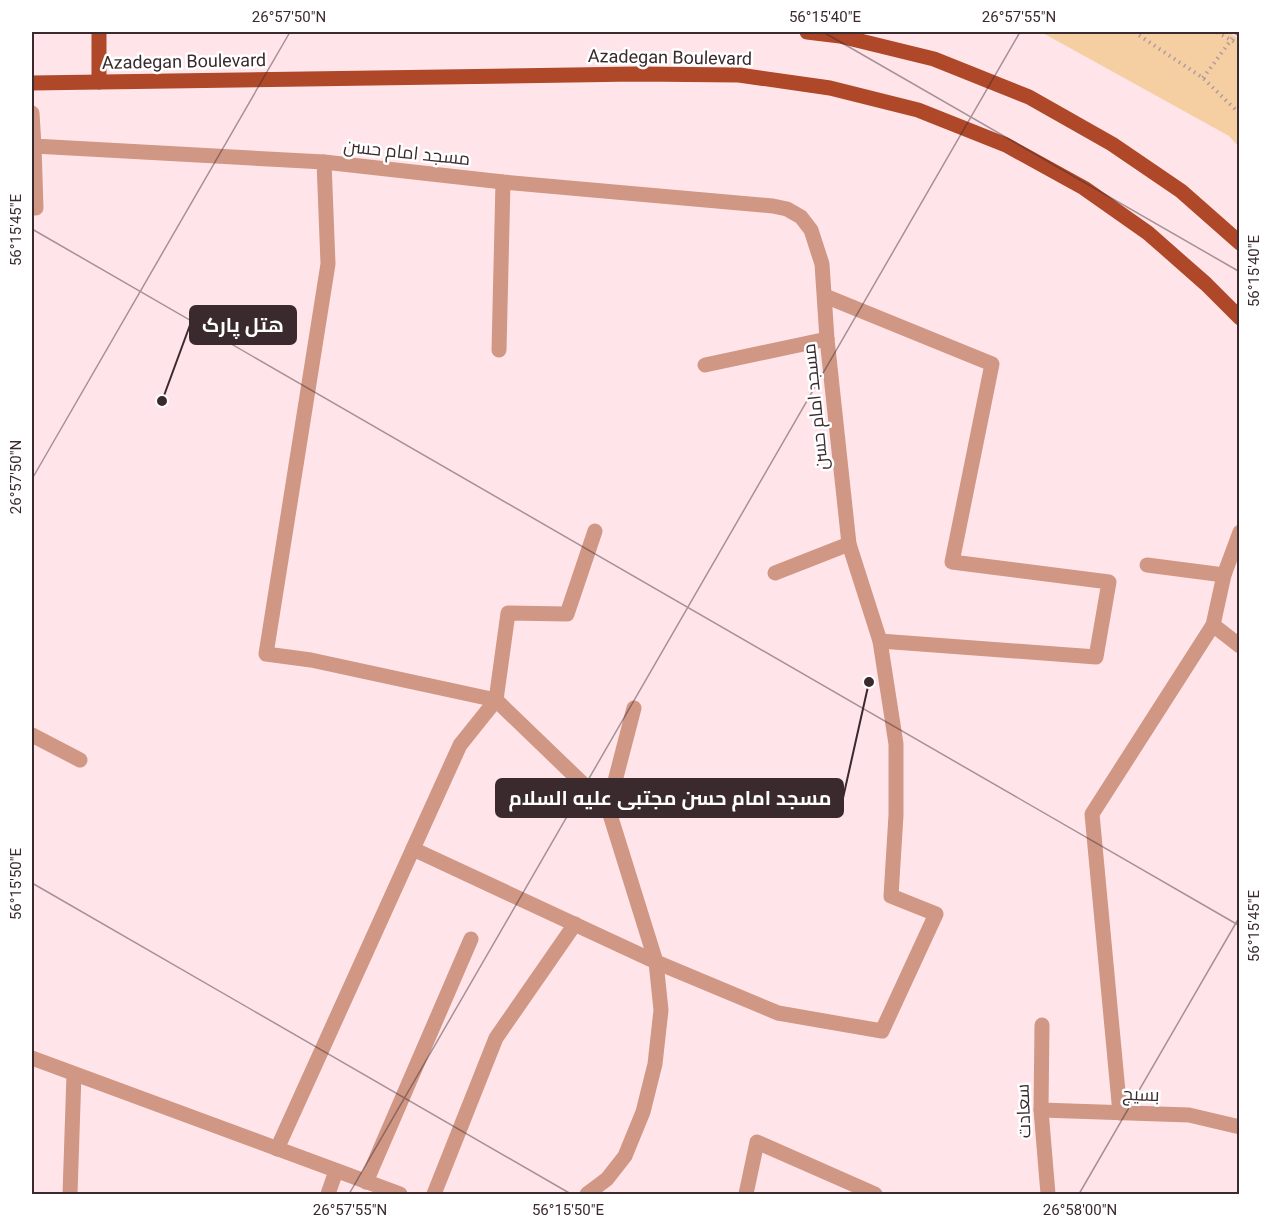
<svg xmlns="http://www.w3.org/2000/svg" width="1271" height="1226" font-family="Roboto,Cairo,sans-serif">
  <rect width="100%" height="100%" fill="#ffe5ea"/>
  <path fill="#f5cfa2" d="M1041,32h187l11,7v108l-10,-11z"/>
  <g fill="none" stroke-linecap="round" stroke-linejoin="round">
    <g stroke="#b19b9f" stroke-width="4" stroke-dasharray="1.5 4.5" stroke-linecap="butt">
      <path d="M1134,32l69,46 37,36"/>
      <path d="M1217,32l23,13"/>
      <path d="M1203,78l34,-46"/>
    </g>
    <path stroke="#d19785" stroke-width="15" d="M32,208h4l-2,-62"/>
    <g stroke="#d19785" stroke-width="15">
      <path d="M32,113l2,33 290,16 4,102 -62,390 45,6 185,40 112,108 48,154 5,48 -6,54 -12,48 -18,44 -18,23 -20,15"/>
      <path d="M324,162l179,20 270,24 14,3 14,8 10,13 11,34 5,75 22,205 31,97 16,103v71l-5,81 45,18 -54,117 -104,-18 -122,-51 -243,-113"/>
      <path d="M825,296l167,68 -40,198 157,20 -13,75 -216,-16"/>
      <path d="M499,350l4,-168"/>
      <path d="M705,365l122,-26"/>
      <path d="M1147,565l77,10"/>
      <path d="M775,573l74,-29"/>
      <path d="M1213,625l27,21"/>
      <path d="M32,735l48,25"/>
      <path d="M608,808l26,-100"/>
      <path d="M1042,1025l-1,85 7,84"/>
      <path d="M32,1058l368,136"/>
      <path d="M1041,1110l148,5 51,12"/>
      <path d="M1120,1113l-28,-299 121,-189 11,-50 16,-43"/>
      <path d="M277,1149l183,-404 36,-45 12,-87 59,1 28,-83"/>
      <path d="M366,1182l105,-243"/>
      <path d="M70,1194l4,-120"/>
      <path d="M328,1194l8,-23"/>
      <path d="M434,1194l62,-156 79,-114"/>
      <path d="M746,1194l11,-52 118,52"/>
    </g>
    <g stroke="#af4828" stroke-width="15">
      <path d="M99,32v50"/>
      <path d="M807,32l33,4 94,23 95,38 83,47 69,47 59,52"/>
      <path d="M32,83l604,-9 103,1 91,13 88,22 88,35 78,43 64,45 58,51 34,34"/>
    </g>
  </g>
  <path fill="none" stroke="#3a2a2e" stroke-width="1.5" stroke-opacity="0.45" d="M823,32l417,240M32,229l1208,697M32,479l258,-447M32,883l539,311M349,1194l671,-1162M1079,1194l161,-278"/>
  <g text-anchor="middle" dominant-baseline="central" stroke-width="5" stroke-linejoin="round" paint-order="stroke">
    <g font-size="18" fill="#3a2a2e" stroke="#fff">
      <text transform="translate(670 57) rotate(1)">Azadegan Boulevard</text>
      <text transform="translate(184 61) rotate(-1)">Azadegan Boulevard</text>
      <text transform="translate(407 152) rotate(6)">مسجد امام حسن</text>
      <text transform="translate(815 407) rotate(-96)">مسجد امام حسن</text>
      <text transform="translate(1141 1094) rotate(2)">بسیج</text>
      <text transform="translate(1023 1111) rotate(-92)">سعادت</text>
    </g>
  </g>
  <path fill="none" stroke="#3a2a2e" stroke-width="2" d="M162 401L190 325M869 682L843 798"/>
  <g fill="#3a2a2e" stroke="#fff" stroke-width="2">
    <circle cx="162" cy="401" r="6"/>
    <circle cx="869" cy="682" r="6"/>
  </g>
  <g fill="#3a2a2e" stroke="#3a2a2e" stroke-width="2">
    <rect x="190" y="306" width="106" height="38" rx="6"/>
    <rect x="496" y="779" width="347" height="38" rx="6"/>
  </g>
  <g font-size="20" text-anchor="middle" font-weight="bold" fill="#fff">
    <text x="243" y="332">هتل پارک</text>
    <text x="670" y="805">مسجد امام حسن مجتبی علیه السلام</text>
  </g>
  <rect width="1271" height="1226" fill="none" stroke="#ffffff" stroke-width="66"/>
  <rect x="33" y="33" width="1205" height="1160" fill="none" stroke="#3a2a2e" stroke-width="2"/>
  <g font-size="15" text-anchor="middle" fill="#3a2a2e">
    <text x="289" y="22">26°57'50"N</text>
    <text x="825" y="22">56°15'40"E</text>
    <text x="1019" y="22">26°57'55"N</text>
    <text transform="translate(16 230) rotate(-90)" y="5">56°15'45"E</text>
    <text transform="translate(1254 271) rotate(-90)" y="5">56°15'40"E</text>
    <text transform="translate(16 477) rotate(-90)" y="5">26°57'50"N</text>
    <text transform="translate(16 884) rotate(-90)" y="5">56°15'50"E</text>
    <text transform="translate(1254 926) rotate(-90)" y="5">56°15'45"E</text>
    <text x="350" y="1215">26°57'55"N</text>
    <text x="568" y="1215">56°15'50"E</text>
    <text x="1080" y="1215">26°58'00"N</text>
  </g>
</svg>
